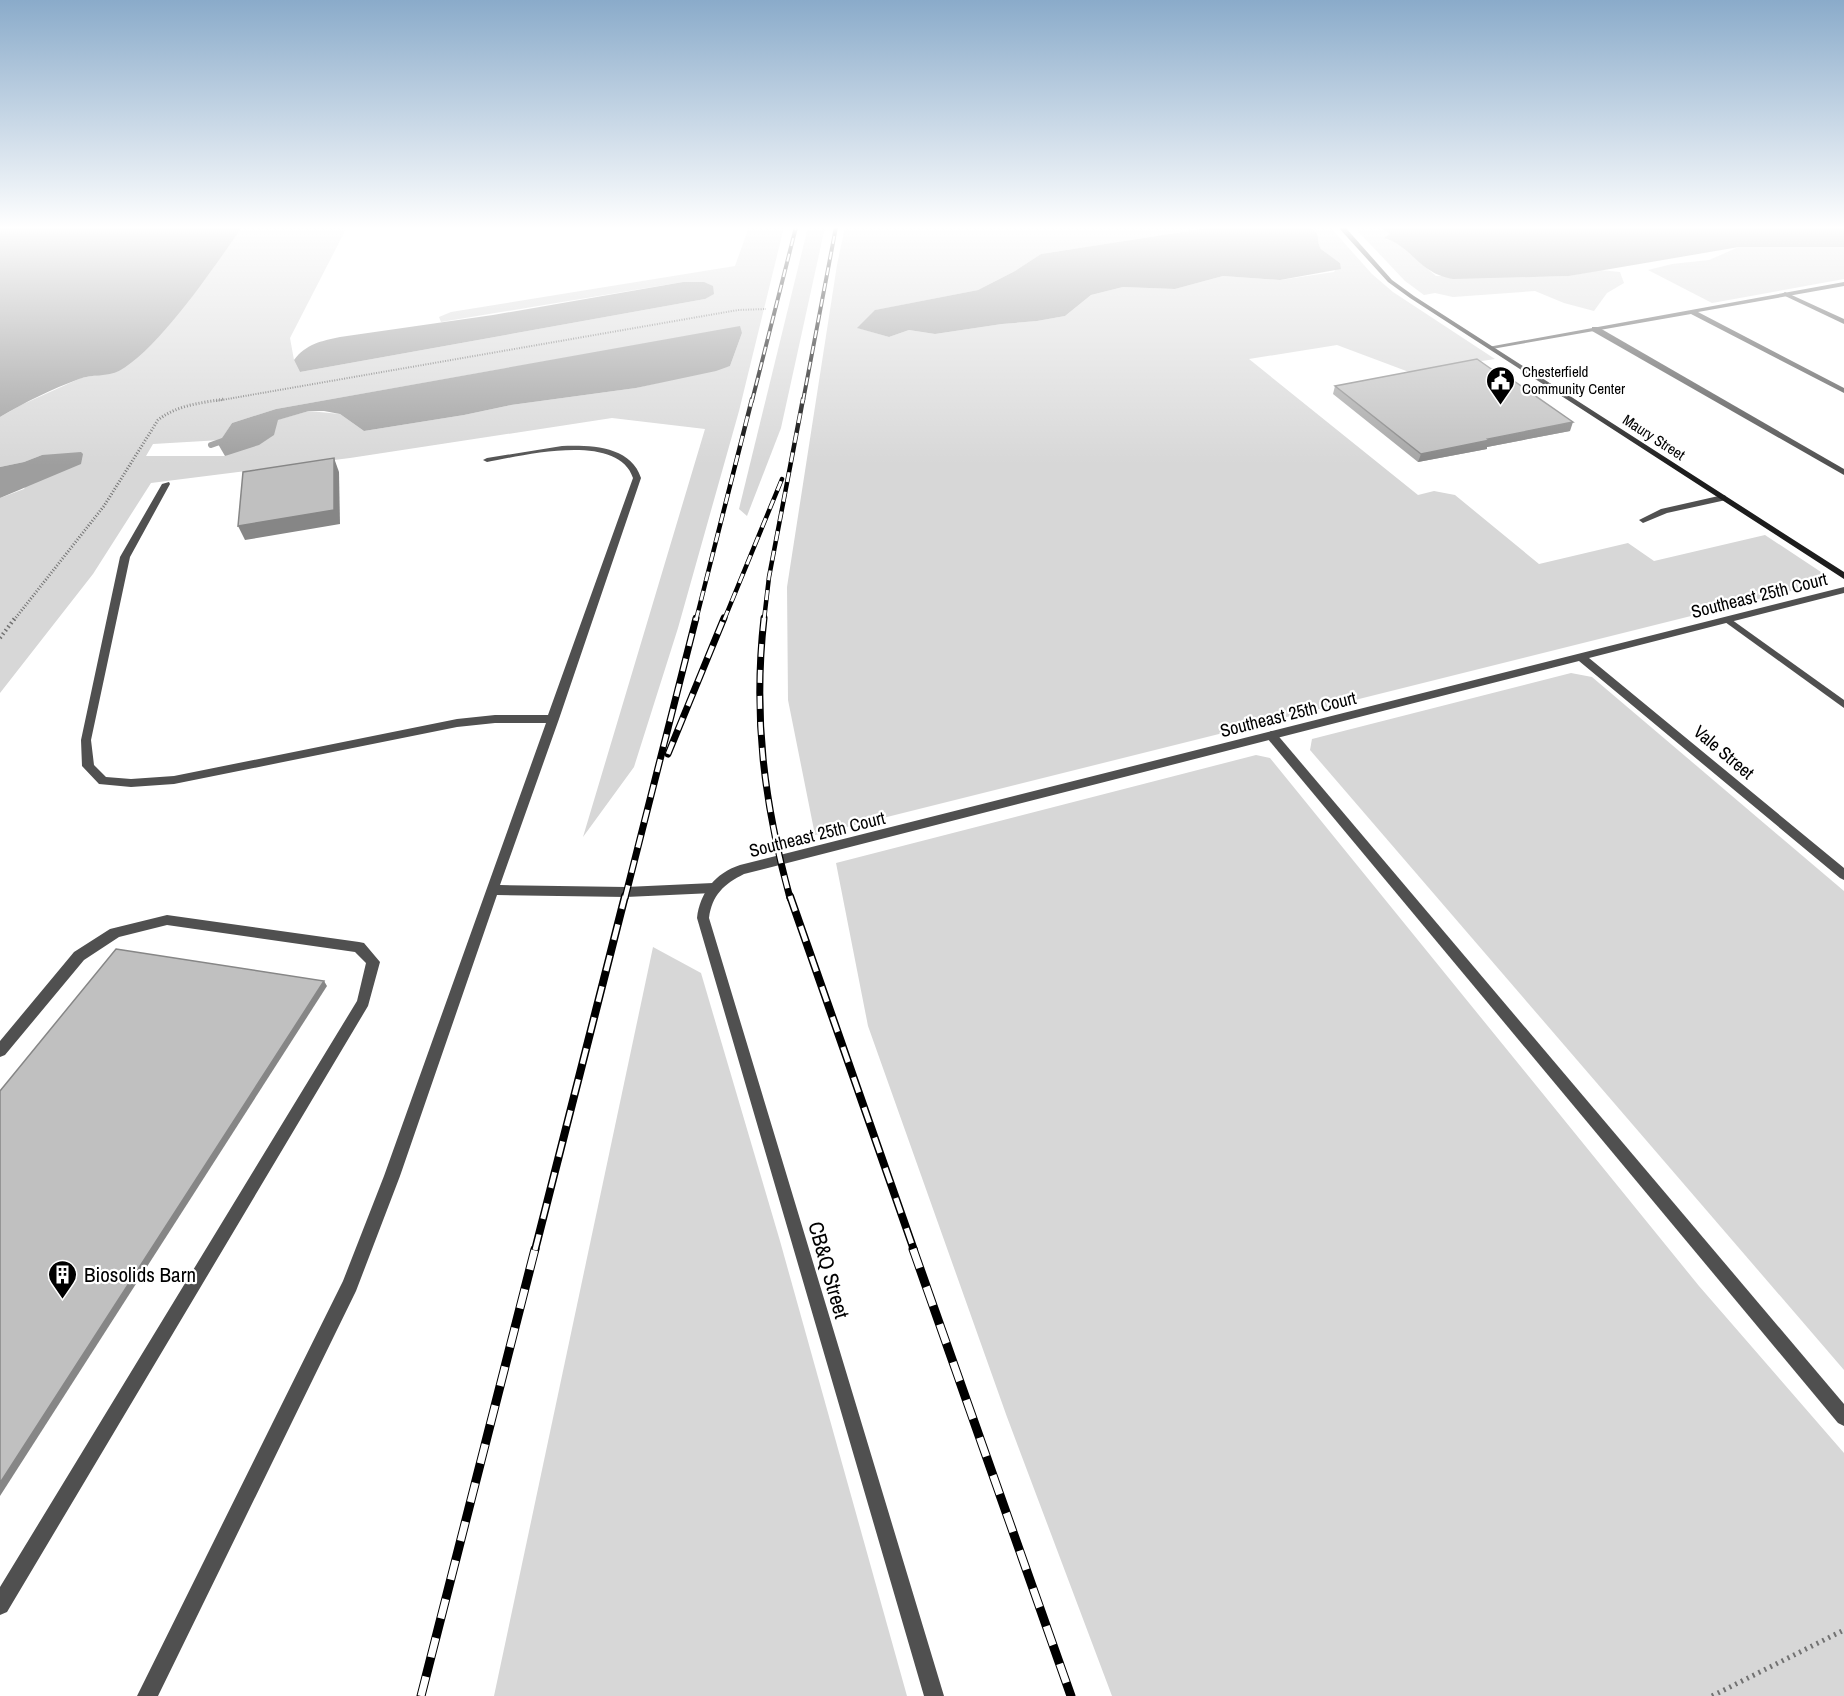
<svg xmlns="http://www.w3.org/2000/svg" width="1844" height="1696" font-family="'Archivo Narrow',sans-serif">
  <rect width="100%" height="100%" fill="#fff"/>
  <g fill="#d7d7d7" fill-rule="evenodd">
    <path d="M242,227h105l-57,111 4,22 6,12 405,-73 -22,-17 -242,40 -2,-5 12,-5 284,-46 14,-39h35l-45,184 -61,217 -44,139 -51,70 122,-408 -93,-11 -262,40 -199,25 -58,91 -93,119v-195l24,-9 18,-34 -18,7 -24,5v-50l21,-12 60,-27 38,-7 89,-96zM739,327l3,6 -12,33 -94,22 -125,17 -47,10 -100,16 -24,-17 -31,-3 -32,9 -52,36h-79l7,-12 68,-4 11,-17 44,-14z"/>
    <path d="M808,227h17l-44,201 -34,88 -8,-7z"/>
    <path d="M845,227h369l-173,27 -26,17 -37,19 -102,20 -18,18 31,9 20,-7 26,4 67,-10 35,-3 28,-5 26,-21 32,-8 52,2 48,-13 57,4 54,-8 6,-9 -19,-14c-6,-10 2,-14 -12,-22h21l42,47 21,18 102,67 -86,13 -72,-27 -88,14 164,132 5,4 16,-4 21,4 84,69 89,-21 26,18 111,-26 59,39 3,8 -1012,253 -27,-135 -1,-113 50,-322z"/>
    <path d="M1354,227h27l9,7 -5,5 11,3 40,34 101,1 32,-1 31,-6 20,2 4,11 -17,10 -13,18 -30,-8 -29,-12 -82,6 -18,-4 -11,2 -19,-14z"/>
    <path d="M1830,245l14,2v32l-132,24 -64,-33 24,-6 37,-4 30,-13z"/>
    <path d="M1571,673l21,4 252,214v479l-534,-620 2,-11z"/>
    <path d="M1256,755l14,3 429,528 145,167v243h-732l-105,-279 -139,-391 -32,-163z"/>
    <path d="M653,947l48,26 79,268 127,455h-413z"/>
  </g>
  <g fill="#9e9e9e">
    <path d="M0,227h242c-27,39 -83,122 -123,144 -11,6 -28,3 -40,8 -27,10 -54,23 -79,38z"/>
    <path d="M1214,227h95c14,8 6,12 12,22l19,14 1,6 -61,11 -57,-4 -48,13 -52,-2 -32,8 -26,21 -28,5 -35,3 -67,10 -26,-4 -20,7 -32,-9 18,-18 103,-20 37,-19 26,-17z"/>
    <path d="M1381,227h463v20h-105l-170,29 -116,3c-35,-6 -41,-33 -69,-41l6,-4z"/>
    <path d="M683,282h21l9,4 1,8 -9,5 -405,73 -6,-12c12,-16 27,-19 46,-23l153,-22z"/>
    <path d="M740,326l2,7 -12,33 -14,5 -80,17 -125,17 -47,10 -100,16 -24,-17 -16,-3h-15l-31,9 -4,15 -15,10 -34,11 -7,-12 14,-21 44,-14z"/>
    <path d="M81,452l2,2 -2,10 -81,34v-31l24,-5 18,-7z"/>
  </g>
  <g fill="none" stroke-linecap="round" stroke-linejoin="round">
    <path stroke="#9e9e9e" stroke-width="6" d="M211,445l17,-6"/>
    <path stroke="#727272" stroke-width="2" stroke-dasharray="1 1.5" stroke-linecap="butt" d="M216,401l522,-91 28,-1"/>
    <path stroke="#727272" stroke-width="3" stroke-dasharray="1 2" stroke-linecap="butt" d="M14,620l90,-114 54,-86c19,-15 43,-17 66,-21"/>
    <path stroke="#727272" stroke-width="4" stroke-dasharray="1.5 3" stroke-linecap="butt" d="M0,638l15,-20"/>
    <path stroke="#727272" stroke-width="5" stroke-dasharray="2 4.5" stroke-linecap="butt" d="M1712,1696l132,-66"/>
    <g fill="#505050" fill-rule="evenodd">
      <path d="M1785,292l59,27v5l-61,-29 -1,-1z"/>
      <path d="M1592,327h6l246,142v6l-252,-144z"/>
      <path d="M562,446c29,-1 69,0 79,32l-82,241 -59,166 126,2 87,-4 4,2 2,3 -2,3 -4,2 -87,4 -129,-2 -97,281 -44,115 -198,405h-21l206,-415 41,-105 162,-453h-51l-38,4 -283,57 -43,3 -32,-3 -17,-18 -1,-26 39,-183 42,-73 7,-2 1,2 -40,73 -39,183 3,25 12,12 25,2 43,-3 283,-57 38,-4h53l85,-237c-15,-47 -112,-22 -146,-16l-4,-2 4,-2z"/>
      <path d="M1723,495l3,1v4l-59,13 -24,10 -4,-3 22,-11z"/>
      <path d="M1728,617l116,83v8l-119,-86 -2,-2z"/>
      <path d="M1271,731l4,1 569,672v22l-6,-3 -571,-685 -1,-3z"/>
      <path d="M167,915l192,27 5,1 16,19 -12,44 -361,606 -7,3v-28l357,-586 9,-38 -11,-11 -188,-27 -48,12 -35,23 -79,95 -5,2v-16l74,-89 36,-23z"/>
    </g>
    <g fill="#505050" fill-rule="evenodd">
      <path d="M1844,282v4l-146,26 146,76v5l-153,-79 -199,35 -4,-2z"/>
      <path d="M1844,587v6l-255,65 255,210v12l-4,-2 -261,-217 -835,213c-20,10 -32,21 -35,44l235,778h-20l-227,-778c3,-25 18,-45 43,-53z"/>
    </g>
    <path fill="#1d1d1d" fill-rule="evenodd" d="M1338,227h7l47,53 22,16 430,276v7l-434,-281 -22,-16z"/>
    <defs>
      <g id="rail-far4">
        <path d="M752,401l44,-174"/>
        <path d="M803,401l33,-174"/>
      </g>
      <g id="rail-far3">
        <path d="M696,620l56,-221"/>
        <path d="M724,620l58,-141"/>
        <path d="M764,620l5,-43 34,-178"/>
      </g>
      <g id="rail-far2">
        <path d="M764,618c-11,98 0,185 26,280"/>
        <path d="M668,754l56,-136"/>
        <path d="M625,898l71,-280"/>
      </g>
      <g id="rail-far1">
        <path d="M790,896l124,354"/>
        <path d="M535,1250l90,-354"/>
      </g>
      <g id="rail">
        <path d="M913,1249l158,447"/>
        <path d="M421,1696l114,-447"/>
      </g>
    </defs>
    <use href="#rail-far4" stroke="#000" stroke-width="4"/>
    <use href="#rail-far3" stroke="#000" stroke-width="4.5"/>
    <use href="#rail-far2" stroke="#000" stroke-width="7"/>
    <use href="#rail-far1" stroke="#000" stroke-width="8"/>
    <use href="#rail" stroke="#000" stroke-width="9"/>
    <use href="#rail-far4" stroke="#fff" stroke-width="2" stroke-dasharray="8" stroke-linecap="butt"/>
    <use href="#rail-far3" stroke="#fff" stroke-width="3" stroke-dasharray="10" stroke-linecap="butt"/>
    <use href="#rail-far2" stroke="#fff" stroke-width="4.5" stroke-dasharray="13" stroke-linecap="butt"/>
    <use href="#rail-far1" stroke="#fff" stroke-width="5" stroke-dasharray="16" stroke-linecap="butt"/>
    <use href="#rail" stroke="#fff" stroke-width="7" stroke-dasharray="20" stroke-linecap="butt"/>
  </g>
  <path fill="#a5a5a5" d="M1335,386l235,45 -83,16v2l-69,13 -85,-68z"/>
  <g fill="#868686">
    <path d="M1573,422l-3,9 -83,16v2l-69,13 3,-8 67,-15z"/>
    <path d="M334,458l5,14 1,52 -95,16 -7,-14z"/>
    <path d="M324,981l3,5 -327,510v-13z"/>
  </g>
  <g fill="#c0c0c0" stroke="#868686" stroke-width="1.5">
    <path d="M1477,359l20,14 4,-1 72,50 -85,17 2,1 -69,14 -86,-68z"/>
    <path d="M334,458v52l-96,16 5,-54z"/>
    <path d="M116,949l208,32 -324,502v-392z"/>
  </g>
  <linearGradient id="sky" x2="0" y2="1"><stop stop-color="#8aabca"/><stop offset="0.49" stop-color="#fff"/><stop offset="1" stop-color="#fff" stop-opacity="0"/></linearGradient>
  <rect width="1844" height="465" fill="url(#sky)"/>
  <defs>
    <symbol id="civic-pin" viewBox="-11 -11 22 30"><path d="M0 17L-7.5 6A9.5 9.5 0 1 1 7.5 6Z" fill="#000" stroke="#fff"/><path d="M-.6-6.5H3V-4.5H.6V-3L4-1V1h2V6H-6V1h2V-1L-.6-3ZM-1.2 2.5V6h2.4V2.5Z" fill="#fff"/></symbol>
    <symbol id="building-pin" viewBox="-11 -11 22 30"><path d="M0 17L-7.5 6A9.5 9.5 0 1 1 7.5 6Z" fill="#000" stroke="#fff"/><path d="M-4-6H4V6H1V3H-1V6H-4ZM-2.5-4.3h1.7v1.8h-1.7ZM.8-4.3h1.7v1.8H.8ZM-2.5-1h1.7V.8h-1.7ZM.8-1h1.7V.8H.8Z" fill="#fff"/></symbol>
  </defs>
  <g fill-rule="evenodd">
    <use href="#civic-pin" x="1484" y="364" width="33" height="45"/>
    <use href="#building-pin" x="46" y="1258" width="33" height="45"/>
  </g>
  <g text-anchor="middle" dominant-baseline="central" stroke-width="4.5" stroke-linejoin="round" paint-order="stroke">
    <g font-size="15" fill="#000" stroke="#fff" text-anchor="start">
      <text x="1522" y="371">Chesterfield<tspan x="1522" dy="17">Community Center</tspan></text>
    </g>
    <g font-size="15" fill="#000" stroke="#fff">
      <text transform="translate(1654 437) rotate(33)">Maury Street</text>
    </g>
    <g font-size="18" fill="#000" stroke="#fff">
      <text transform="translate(1759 595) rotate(-14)">Southeast 25th Court</text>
      <text transform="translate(1288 714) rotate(-14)">Southeast 25th Court</text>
      <text transform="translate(1724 752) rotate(40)">Vale Street</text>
      <text transform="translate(817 834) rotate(-14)">Southeast 25th Court</text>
    </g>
    <g font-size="21" fill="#000" stroke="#fff">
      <text transform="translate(829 1270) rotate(74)">CB&amp;Q Street</text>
    </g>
    <g font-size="21" fill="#000" stroke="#fff" text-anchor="start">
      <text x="84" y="1274">Biosolids Barn</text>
    </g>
  </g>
</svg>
